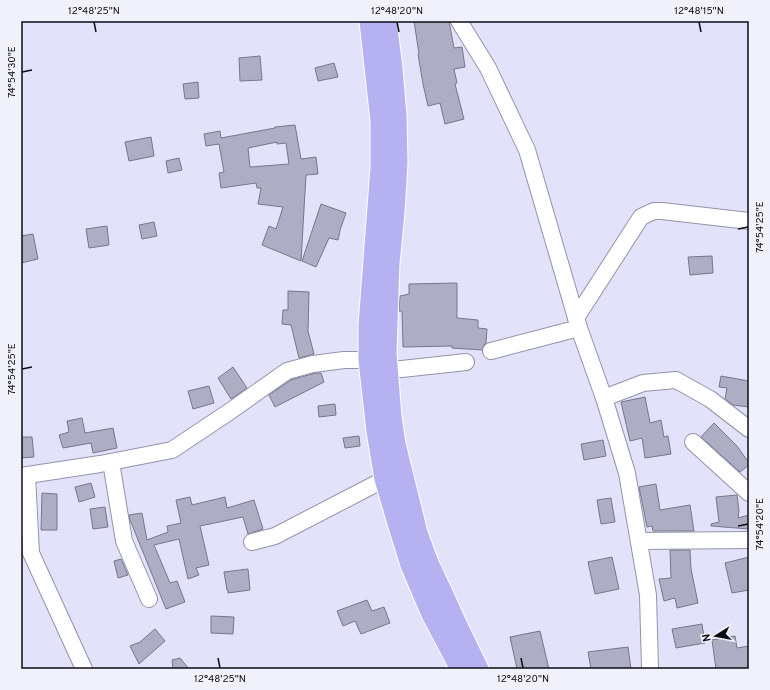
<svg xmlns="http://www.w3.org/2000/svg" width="770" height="690" font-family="Overpass,sans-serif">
  <rect width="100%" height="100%" fill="#e2e3fb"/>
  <g fill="#adaec4" stroke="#76768c" fill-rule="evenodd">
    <path d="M414,21h35l5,27 8,-1 3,20 -11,2 3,14 -2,1 9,35 -19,5 -5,-21 -12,3 -5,-22 -5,-30h1z"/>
    <path d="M260,56l2,24 -22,1 -1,-23z"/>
    <path d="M334,63l4,14 -20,4 -3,-13z"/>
    <path d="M198,82l1,16 -14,1 -2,-15z"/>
    <path d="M295,125l6,34 15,-2 2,17 -12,1 -5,86 -39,-16 7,-19 7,3 7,-22 -25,-3 3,-16h-4l-1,-5 -35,5 -2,-15 5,-1 -5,-28 -13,2 -2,-12 16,-3 1,7 54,-10v-1zM277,142v2l9,-1 3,21 -39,3 -2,-19z"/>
    <path d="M151,137l3,19 -25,5 -4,-19z"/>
    <path d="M179,158l3,12 -14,3 -2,-12z"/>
    <path d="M321,204l25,9 -6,17v1l-2,9 -9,-2 -13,29 -14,-6z"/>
    <path d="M154,222l3,14 -15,3 -3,-14z"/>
    <path d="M107,226l2,19 -20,3 -3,-19z"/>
    <path d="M33,234l5,25 -17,4v-27z"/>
    <path d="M712,256l1,17 -23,2 -2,-18z"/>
    <path d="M457,283v35l21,2v8l9,1 -1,14 -2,2 -2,5 -30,-2v-2l-49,1 -1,-36h-3l1,-15 9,-2v-10z"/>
    <path d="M288,291l21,1 -1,39 6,23 -15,4 -8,-33 -9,-1 1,-14h5z"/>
    <path d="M233,367l14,21 -16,11 -13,-21z"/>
    <path d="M315,373h6l3,9 -49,25 -6,-12 22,-15z"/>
    <path d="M721,376l28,5v26l-16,-2 -8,-6 2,-11 -8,-1z"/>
    <path d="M209,386l5,17 -21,6 -5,-18z"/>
    <path d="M645,397l5,26 11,-3 3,17 4,-1 3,18 -26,4 -3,-20 -12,3 -9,-39z"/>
    <path d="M335,404l1,11 -17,2 -1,-11z"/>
    <path d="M82,418l3,15 28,-5 4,20 -24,5 -2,-10 -28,5 -4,-13 10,-3 -2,-11z"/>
    <path d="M714,423l23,23 12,17v2l-9,7 -39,-35z"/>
    <path d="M359,436l1,10 -15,2 -2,-10z"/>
    <path d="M21,437h11l2,20 -13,1z"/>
    <path d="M603,440l3,16 -22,4 -3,-16z"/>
    <path d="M91,483l4,14 -16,5 -4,-15z"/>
    <path d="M656,484l4,26 30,-5 4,26h-41l-1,-5 -5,1 -8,-40z"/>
    <path d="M42,493l15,1v36h-16z"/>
    <path d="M737,495l2,16 -1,7 11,-3v14l-38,-3v-2l8,-2 -3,-25z"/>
    <path d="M190,497l2,8 33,-8 2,11 27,-8 9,29 -15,5 -5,-17 -43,9 9,39 -13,3 3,7 -11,4 -9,-40 -25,6 16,38 7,-2 8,21 -19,7 -36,-89 -1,-5 13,-2 5,27 21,-8 -1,-6 14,-3 -5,-23z"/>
    <path d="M611,498l4,24 -14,2 -4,-24z"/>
    <path d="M105,507l3,20 -15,2 -3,-20z"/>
    <path d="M670,550h20l1,19 7,34 -21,5 -2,-10 -11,3 -5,-22 12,-1z"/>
    <path d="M612,557l7,32 -24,5 -7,-32z"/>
    <path d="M749,557v33l-17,3 -7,-30z"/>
    <path d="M121,559l7,16 -10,3 -4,-17z"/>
    <path d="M248,569l2,21 -22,3v-3h-1l-3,-18z"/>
    <path d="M367,600l5,11 12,-4 6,16 -29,11 -6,-13 -12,5 -6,-15z"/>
    <path d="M211,616l23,1 -1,17 -22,-1z"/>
    <path d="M702,624l3,19 -29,5 -4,-19z"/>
    <path d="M155,629l10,12 -26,23 -9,-18 10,-4z"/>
    <path d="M540,631l9,38h-32l-7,-32z"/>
    <path d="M735,636l2,12 12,-2v23h-33l-4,-29z"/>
    <path d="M628,647l3,22h-40l-3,-17z"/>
    <path d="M180,658l9,11h-16l-1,-9z"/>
  </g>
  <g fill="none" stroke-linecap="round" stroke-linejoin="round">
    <defs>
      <g id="minor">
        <path d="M459,21l29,47 39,82 52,178 25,70 23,75 21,122 2,74"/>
        <path d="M576,318l65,-101 13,-6h8l87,10"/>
        <path d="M491,351l88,-23"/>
        <path d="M604,398l39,-15 33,-3 34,19 39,30"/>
        <path d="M693,442l56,51"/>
        <path d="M111,462l13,79 25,58"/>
        <path d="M21,476l79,-12 72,-14 57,-38 58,-41 26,-7 31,-4h25l18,6 8,3h7l64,-7"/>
        <path d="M27,476l4,77 53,116"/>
        <path d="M639,541l110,-1"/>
        <path d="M252,542l23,-6 110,-57"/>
      </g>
      <g id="major">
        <path d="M370,21l11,100v47l-12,157v35l8,71 8,48 13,44 13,42 20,47 30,57"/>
        <path d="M386,21l6,47 4,48 1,47 -3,49 -5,51 -3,90 5,64 4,27 22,89 11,30 14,30 16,35 20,41"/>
      </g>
    </defs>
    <use href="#minor" stroke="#9393aa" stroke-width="18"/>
    <use href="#major" stroke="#fff" stroke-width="23"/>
    <use href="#minor" stroke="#fff" stroke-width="16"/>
    <use href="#major" stroke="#b6b2f2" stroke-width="21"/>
  </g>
  <path fill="none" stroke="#0c0c14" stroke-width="1.5" d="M94,22l2,10M397,22l2,10M699,22l2,10M22,72l10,-2M738,229l10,-2M22,369l10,-2M738,526l10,-2M218,658l2,10M521,658l2,10"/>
  <rect width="770" height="690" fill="none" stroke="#f1f1fb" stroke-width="44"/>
  <g transform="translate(716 636) rotate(259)" stroke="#f1f1fb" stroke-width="3" paint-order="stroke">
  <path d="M0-3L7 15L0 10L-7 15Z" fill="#0c0c14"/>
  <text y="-6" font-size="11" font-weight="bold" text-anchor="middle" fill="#0c0c14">N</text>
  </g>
  <rect x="22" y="22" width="726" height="646" fill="none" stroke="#0c0c14" stroke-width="1.5"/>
  <g font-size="10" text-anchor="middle" fill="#0c0c14">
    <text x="94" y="14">12°48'25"N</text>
    <text x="397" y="14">12°48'20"N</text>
    <text x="699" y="14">12°48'15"N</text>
    <text transform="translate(11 72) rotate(-90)" y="4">74°54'30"E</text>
    <text transform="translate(759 227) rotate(-90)" y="4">74°54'25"E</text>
    <text transform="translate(11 369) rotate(-90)" y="4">74°54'25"E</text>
    <text transform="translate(759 524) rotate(-90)" y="4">74°54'20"E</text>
    <text x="220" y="682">12°48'25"N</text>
    <text x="523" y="682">12°48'20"N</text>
  </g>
</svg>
